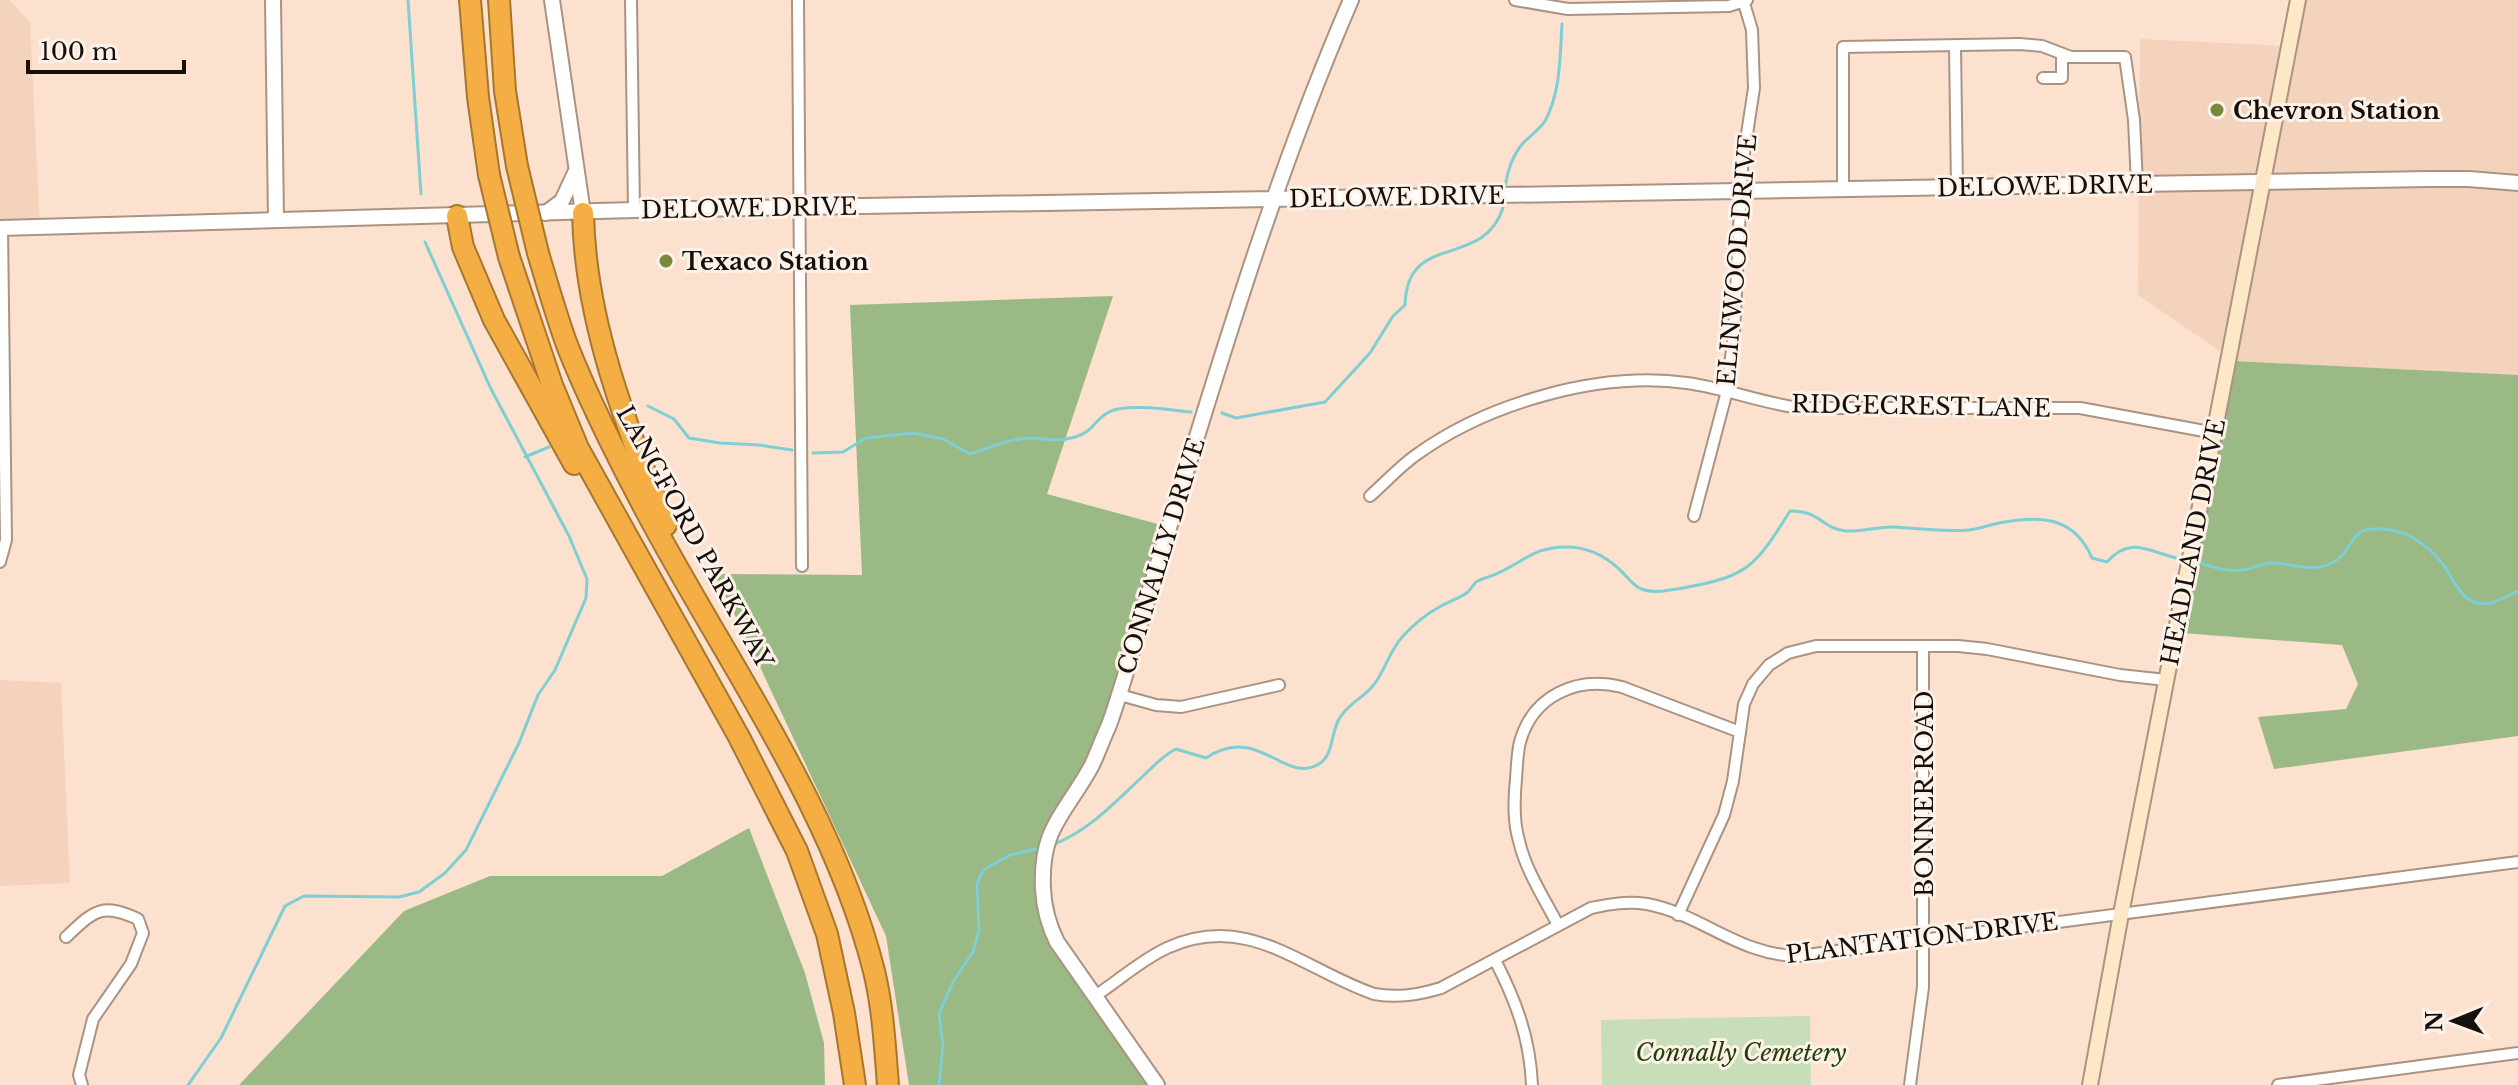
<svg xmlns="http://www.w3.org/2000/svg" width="2518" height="1085" font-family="'Libre Baskerville',serif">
  <rect width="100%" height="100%" fill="#fce1cf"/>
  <g fill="#f4d3bd">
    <path d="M0,0h9l21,22 10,205h-40z"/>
    <path d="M2299,0h219v375l-284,-14 -96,-66 2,-256 150,7z"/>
    <path d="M0,680l61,3 9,200 -70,3z"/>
  </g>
  <path fill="#c7deb8" d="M1810,1016l1,69h-209l-1,-65z"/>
  <g fill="#9ab985">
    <path d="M1113,296l-66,198 118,32 -51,176 -38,86 -39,70 9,70 115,157h-252l-23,-149 -141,-301 -31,-61 148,1 -12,-270z"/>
    <path d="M2234,361l284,14v361l-244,33 -16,-52 88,-8 12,-25 -16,-39 -161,-12z"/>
    <path d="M749,828l56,145 19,70 1,42h-586l165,-174 86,-35h172z"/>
  </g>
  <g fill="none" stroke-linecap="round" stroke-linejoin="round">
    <g stroke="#7dcfd3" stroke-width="3">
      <path d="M408,0l13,194"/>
      <path d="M1505,188c2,-15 8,-33 18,-45 7,-7 17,-14 22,-22 16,-29 15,-66 17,-97"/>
      <path d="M648,406l26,13 15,19 31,5 39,2 33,5"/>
      <path d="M1222,413l14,5 89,-16 45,-49 23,-37 12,-11c2,-75 77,-34 98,-97"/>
      <path d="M813,453l30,-1 23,-14 47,-5 30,6 27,15c19,-6 41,-16 61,-16 16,1 28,4 44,-1 18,-5 19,-17 34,-25 17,-9 62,-2 82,0"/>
      <path d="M525,457l24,-10"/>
      <path d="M2194,561c14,4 32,12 48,9 9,-1 20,-7 30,-7 19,0 41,10 60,0 27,-15 12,-40 59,-33 21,4 38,17 51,33 13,16 20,46 48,40 9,-2 19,-8 28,-12"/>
      <path d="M1052,845c37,-14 62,-42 90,-68 12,-11 20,-21 34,-28l30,9c53,-35 78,27 113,6 16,-10 11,-34 22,-48 8,-12 21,-18 31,-29 13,-15 17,-36 31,-51 11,-12 25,-23 38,-30 9,-5 19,-8 27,-14 3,-3 5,-7 8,-10 6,-4 15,-5 22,-9 19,-8 33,-22 55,-25 26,-4 47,3 66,21 8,7 12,15 22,20 14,5 28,1 42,-1 66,-12 72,-21 107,-77 29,-1 33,18 56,20 16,1 33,-5 49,-4 25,2 49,5 74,3 10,-1 20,-5 30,-7 41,-8 75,-7 93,35l15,4c26,-30 47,-6 79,-2"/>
      <path d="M188,1085l33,-47 64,-132 19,-10 95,1 20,-5 26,-19 21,-23 53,-107 19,-48 17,-25 31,-72 1,-19 -18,-43 -78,-147 -66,-147"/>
      <path d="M939,1085l4,-40 -4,-31 14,-32 20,-30 6,-21 -2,-47 6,-14 27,-15 31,-7"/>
    </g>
    <defs>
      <g id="minor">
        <path d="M631,0l3,210"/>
        <path d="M798,0l4,566"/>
        <path d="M1515,0l53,9 161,-3 18,-6"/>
        <path d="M1955,46l2,142"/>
        <path d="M2043,78h19v-21h63l9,63 3,64"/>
        <path d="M1843,190v-143l177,-3 22,2 29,11"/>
        <path d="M1370,496c15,-13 29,-29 46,-41 72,-52 183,-84 271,-72 38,5 74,20 113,25h280l135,25"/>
        <path d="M1694,516l33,-125 7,-58 8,-166 12,-79 -2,-58 -9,-30"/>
        <path d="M0,562l6,-22 -4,-312"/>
        <path d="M1120,695l36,10 25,2 98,-22"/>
        <path d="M1678,915l46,-100 9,-34 11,-77 9,-20 16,-19 19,-12 28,-7h142l29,3 133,26 46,5"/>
        <path d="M1558,925c-14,-27 -32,-54 -39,-84 -6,-20 -5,-41 -3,-62 1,-12 1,-25 4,-37 13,-47 57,-66 102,-55l118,45"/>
        <path d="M66,937c28,-26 35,-35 72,-18l5,14 -12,31 -38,55 -14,56 3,10"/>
        <path d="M1495,960c21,41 35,78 37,125"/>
        <path d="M1095,996c23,-15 46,-36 72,-48 81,-37 135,21 207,46 24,4 44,1 67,-6l150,-80c19,-4 36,-7 56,-4 54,10 93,52 152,52l719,-94"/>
        <path d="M1910,1085l13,-98v-341"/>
        <path d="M2278,1085l240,-32"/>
      </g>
      <g id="tertiary">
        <path d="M273,0l3,220"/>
        <path d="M552,0l31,213"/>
        <path d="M546,213l16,-12 13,-28"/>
        <path d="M0,228l634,-18 1795,-31h40l49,4"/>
        <path d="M1157,1085l-100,-143c-9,-18 -13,-33 -14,-53 -3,-62 22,-74 49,-124 6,-13 11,-27 17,-40 17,-47 29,-97 44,-145 60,-195 117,-393 198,-580"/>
      </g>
      <path id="secondary" d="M2090,1085l31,-171 177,-914"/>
      <g id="motorway">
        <path d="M470,0l8,97 11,78"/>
        <path d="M499,0l6,91 12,75"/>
        <path d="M583,213c2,109 43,212 83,312"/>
        <path d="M457,216l6,31 31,73 80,144"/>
        <path d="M538,253c9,30 18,62 29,92 22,56 50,111 78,164 78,148 188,299 229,462 9,37 11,76 14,114"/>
        <path d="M509,257l43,128 26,63 161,289 58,114 30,83 17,79 11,72"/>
      </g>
    </defs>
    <use href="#minor" stroke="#ab9382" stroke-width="14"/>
    <use href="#tertiary" stroke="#ab9382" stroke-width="18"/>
    <use href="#secondary" stroke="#ab9382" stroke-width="18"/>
    <use href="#motorway" stroke="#a7762f" stroke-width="24"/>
    <use href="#minor" stroke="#fff" stroke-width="10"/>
    <use href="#tertiary" stroke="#fff" stroke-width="14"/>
    <use href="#secondary" stroke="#fce7c7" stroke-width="14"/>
    <use href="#motorway" stroke="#f4ae43" stroke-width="20"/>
    <defs>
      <g id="motorway-bridge">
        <path d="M517,166l21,87"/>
        <path d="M489,175l20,82"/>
      </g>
    </defs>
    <use href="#motorway-bridge" stroke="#a7762f" stroke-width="24" stroke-linecap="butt"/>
    <use href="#motorway-bridge" stroke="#f4ae43" stroke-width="20"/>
  </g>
  <g fill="#788939" stroke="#fcf2ea" stroke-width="3">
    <circle cx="2217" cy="110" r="8"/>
    <circle cx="666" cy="261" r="8"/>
  </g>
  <g text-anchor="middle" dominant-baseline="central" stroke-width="6" stroke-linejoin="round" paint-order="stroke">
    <g font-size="24" font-weight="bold" fill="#170f09" stroke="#fcf2ea" text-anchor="start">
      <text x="2233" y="110">Chevron Station</text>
      <text x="682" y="261">Texaco Station</text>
    </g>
    <g font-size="24" fill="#170f09" stroke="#fcf2ea">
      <text transform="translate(2045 186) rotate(-1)">DELOWE DRIVE</text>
      <text transform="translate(1397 197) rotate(-1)">DELOWE DRIVE</text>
      <text transform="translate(749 208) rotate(-1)">DELOWE DRIVE</text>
      <text transform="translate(1737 260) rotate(-85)">ELINWOOD DRIVE</text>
      <text transform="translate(1921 406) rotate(1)">RIDGECREST LANE</text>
      <text transform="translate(695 537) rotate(61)">LANGFORD PARKWAY</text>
      <text transform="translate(2193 542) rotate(-79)">HEADLAND DRIVE</text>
      <text transform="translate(1161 556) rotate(-73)">CONNALLY DRIVE</text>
      <text transform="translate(1924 794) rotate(-90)">BONNER ROAD</text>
      <text transform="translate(1922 938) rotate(-7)">PLANTATION DRIVE</text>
    </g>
    <g font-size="24" font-style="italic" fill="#223f05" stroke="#fcf2ea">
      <text x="1741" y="1052">Connally Cemetery</text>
    </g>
  </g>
  <g transform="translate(2454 1021) rotate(269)" stroke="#fcf2ea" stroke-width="6" paint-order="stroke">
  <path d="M0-6L14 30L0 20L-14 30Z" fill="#170f09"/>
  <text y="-12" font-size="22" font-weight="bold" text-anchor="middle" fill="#170f09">N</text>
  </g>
  <path d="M28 60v12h156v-12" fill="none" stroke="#170f09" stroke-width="4"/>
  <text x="40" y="60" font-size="24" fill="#170f09" stroke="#fcf2ea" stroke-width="6" paint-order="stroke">100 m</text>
</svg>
